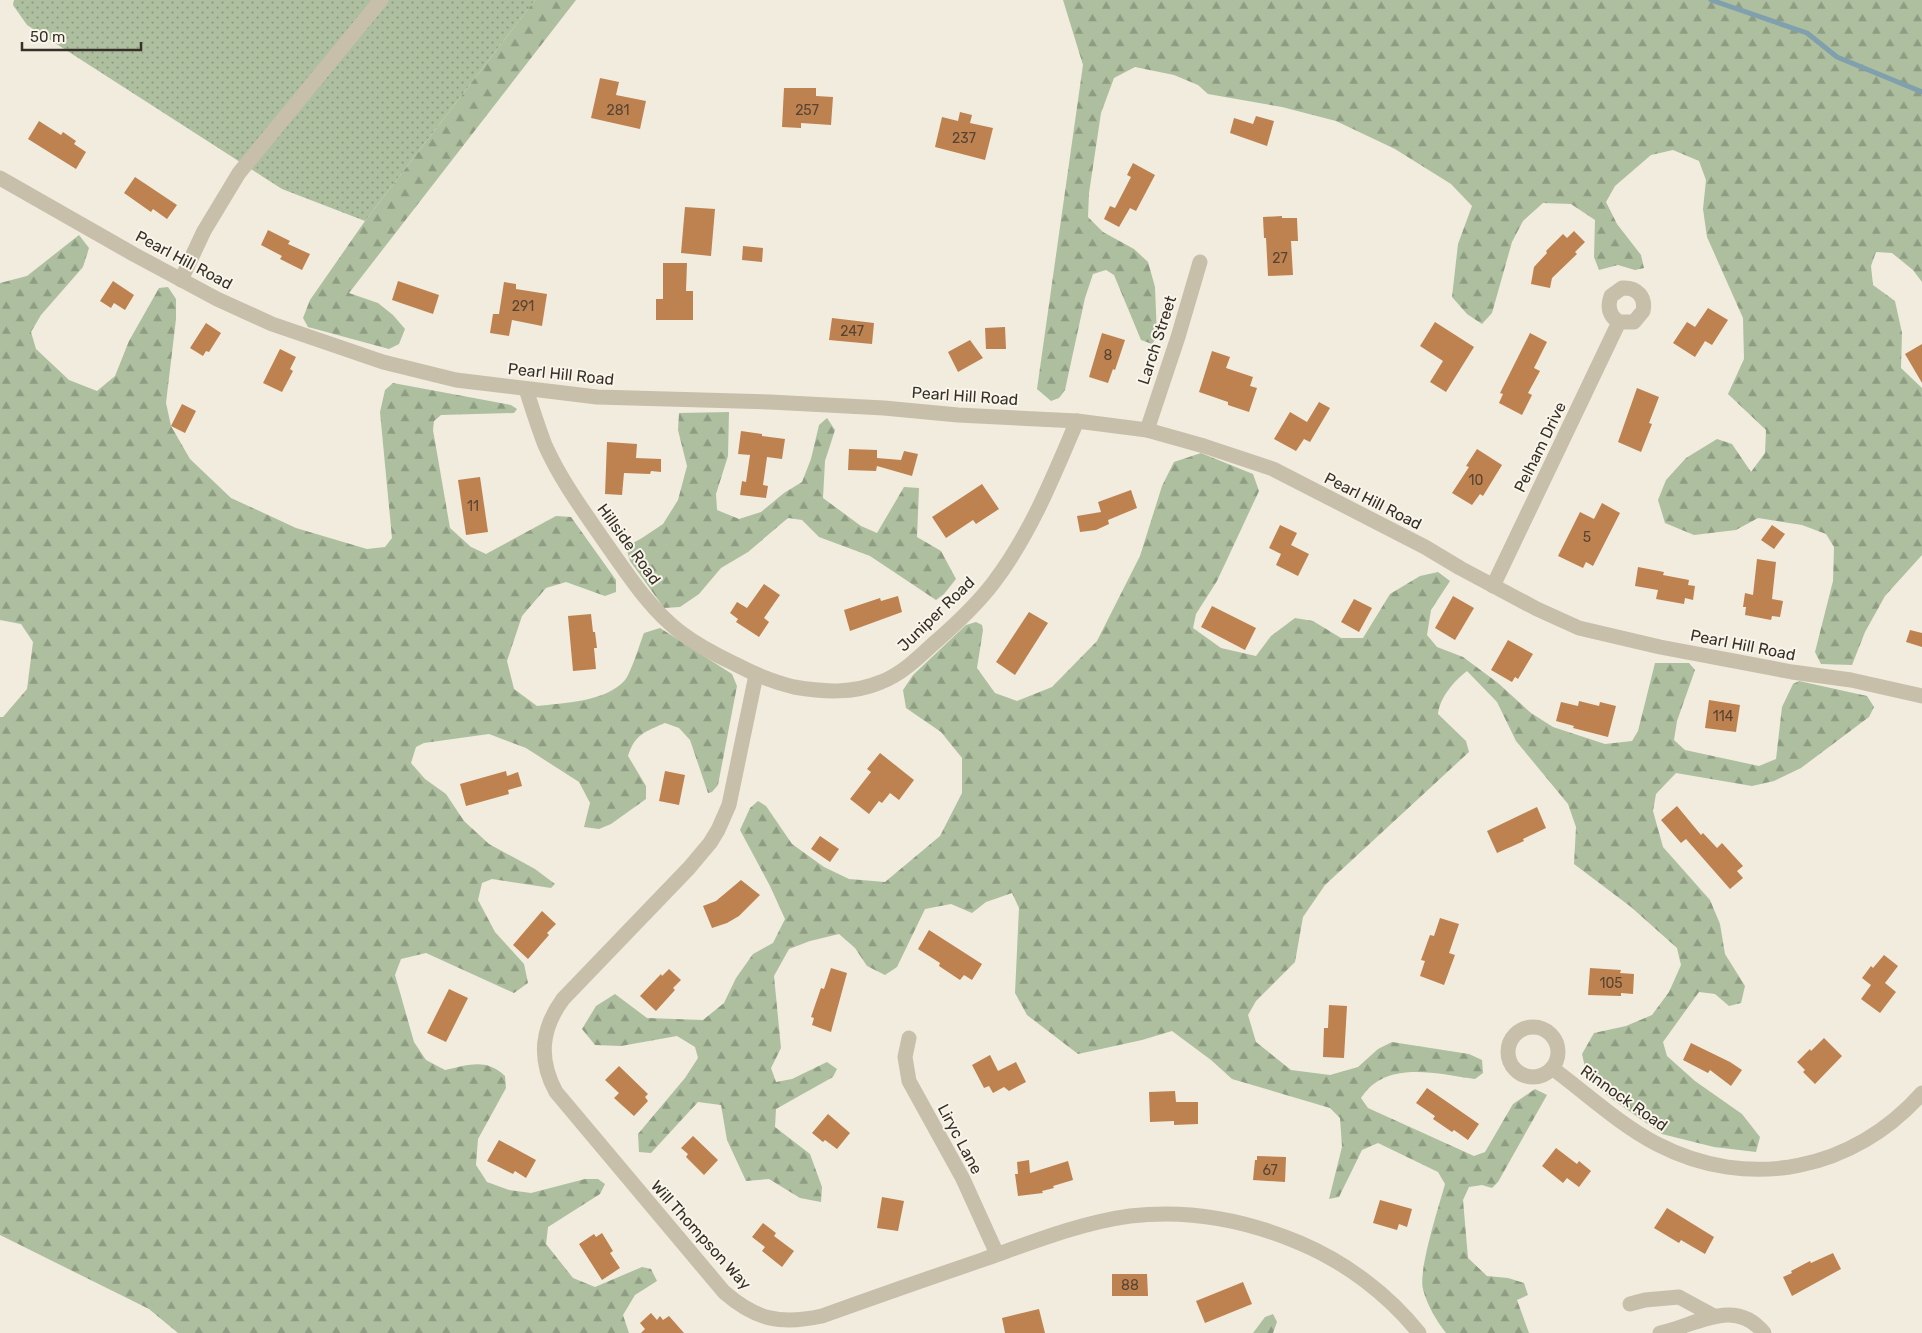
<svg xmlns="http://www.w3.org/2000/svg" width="1922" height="1333" font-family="Rubik,sans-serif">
  <defs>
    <pattern id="grass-dots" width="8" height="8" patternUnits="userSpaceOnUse" patternTransform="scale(1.25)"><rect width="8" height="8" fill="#adbf9f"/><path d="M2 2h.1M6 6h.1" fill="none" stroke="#8e9c82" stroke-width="1.8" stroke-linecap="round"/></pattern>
    <pattern id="forest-firs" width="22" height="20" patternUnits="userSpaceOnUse" patternTransform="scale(1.25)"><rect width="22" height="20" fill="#adbf9f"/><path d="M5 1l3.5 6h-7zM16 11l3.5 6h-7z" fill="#8e9c82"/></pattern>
  </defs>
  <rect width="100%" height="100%" fill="#f1ecde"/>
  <path fill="url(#grass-dots)" d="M14,0h521l-170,221 -83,-32 -255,-164 -14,-20z"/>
  <g fill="url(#forest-firs)">
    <path d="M535,0h41l-227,293 29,10 15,12 12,14 -6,15 -10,5 -81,-22 -5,-9 7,-18 55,-79z"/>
    <path d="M1063,0h859v282l-9,-12 -21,-17 -16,-1 -5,14 2,19 22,16 7,32 -1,35 21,20v167l-37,41 -20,36 -13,33 -31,-1 -6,-12 18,-71 1,-34 -8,-13 -24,-9 -44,-7 -22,12 -42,5 -29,-12 -7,-23 8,-20 20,-22 31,-19 15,5 19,28 14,-19 1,-23 -38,-36 16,-35 -1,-41 -36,-81 -4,-28 3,-29 -7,-19 -26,-11 -22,5 -36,31 -9,16 11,22 24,31 3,13 -9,2 -17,-5 -19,5 -5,-13 1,-37 -24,-16 -28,-1 -20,18 -11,21 -20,71 -10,11 -15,-10 -15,-17 6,-53 14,-38 -21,-22 -56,-35 -59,-28 -54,-14 -74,-13 -10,-9 -24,-10 -39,-8 -21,11 -13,35 -12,80 -1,24 15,15 31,17 14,13 7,25 2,50 -5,7 -11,-4 -27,-65 -8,-5 -13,4 -8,24 -20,92 -6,8 -8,3 -14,-12 46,-324z"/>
    <path d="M79,235l10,13 -6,19 -42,48 -10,17 5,17 33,31 28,11 18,-15 14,-35 30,-53 9,-1 8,12v20l-10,84 5,23 19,33 41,39 65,30 71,21 18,-2 7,-9 -12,-126 5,-22 8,-7 118,22 6,4 -3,4 -73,2 -7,6 -1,9 17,98 21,19 15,7 70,-38 15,1 45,63v12l-11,4 -39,-14 -20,6 -24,28 -15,45 7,28 23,17c26,-3 69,-4 88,-26 6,-7 15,-37 19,-47l16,-5 72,46 5,12 -19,99 -6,7 -4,1 -18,-53 -11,-12 -14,-5c-20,9 -30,11 -37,33l18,30v13l-35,25 -12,5 -15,-2 6,-24 -11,-21 -53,-34 -37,-14 -65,9 -8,4 -5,16 14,16 21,15 18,27 25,23 46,25 20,15 -4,4 -59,-9 -10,4 -4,17 17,32 29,32 4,19 -14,10 -88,-40 -25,6 -6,16 19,67 12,18 19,10c25,-5 40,-12 60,6l1,12 -28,51 -2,26 11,17 22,8 22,3 54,-14h13l7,5 -5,10 -52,33 -2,17 27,34 22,9 47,-20 9,2 6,12 -22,14 -12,20 6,18h-451l-29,-24 -149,-74v-518h3l24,-28 6,-47 -12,-18 -21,-4v-337l27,-7z"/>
    <path d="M729,412l-1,44 -12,38 1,16 22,9 22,-7 23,-19 18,-11 9,-23 8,-34 8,-7 8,12 -10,31 -2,37 38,28 16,7 27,-46 15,1 -2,49 24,14 15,28 -12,15 -8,6 -66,-44 -51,-19 -17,-17 -14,-2 -40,34 -27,16 -22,26 -19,13 -16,1 -34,-47 -4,-14 16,-9 21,-14 15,-24 9,-34 -9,-36 1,-17z"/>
    <path d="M1201,453l52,21 6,17 -42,90 -21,33 -3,14 28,20 35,8 15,-20 24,-18 18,3 28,17h22l27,-44 30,-18 18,-4 12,9 -19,29 -4,25 10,12 26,10 35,26 33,30 22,14 52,17 27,-3 6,-10 17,-68h34l6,7 -18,51 -3,19 11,10 74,16 17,-7 6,-52 11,-23 6,-3 68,15 7,11 -5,10 -68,51 -27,13 -22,5 -76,-13 -20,21 -3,17 10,36 47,53 10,24 5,30 20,32 -4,17 -12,3 -14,-12 -16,-2 -36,50 4,14 28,25 47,33 18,23 -4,15 -42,-5 -52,-13 -53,-37 -22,-21 -5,-22 12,-21 32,-7 26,-11 17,-23 12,-27 -4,-17 -46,-41 -57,-43 2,-37 -8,-23 -52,-63 -19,-39 -30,-31c-13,10 -27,26 -29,43l28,27 3,11 -144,133 -22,32 -8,45 -39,39 -8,14 8,27 35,28 39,5 28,-8 20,-18 14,-7 77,12 13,6 1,13 -8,6c-38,-5 -89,-20 -114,19l7,10 106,48 11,-4 28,-48 22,-15 12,6 -49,87 -6,6 -10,-3 -13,2 -6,13 5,58 19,18 21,2 16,5 4,12 -11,5 12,33h-83c-10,-13 -19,-28 -23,-44 -5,-19 16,-83 22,-105l-7,-12 -60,-29 -16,7 -23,47 -10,2 13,-52 -2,-29 -10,-10 -98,-29 -21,-19 -39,-29 -30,9 -64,14 -51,-39 -12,-22 4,-85 -7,-15 -26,9 -14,11 -21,-9 -26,5 -28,58 -12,8 -18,-9 -12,-18 -16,-14 -29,7 -21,8 -15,27 7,72 -10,20 5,14 16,-3 35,-17 10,7 -4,8 -57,32 -1,18 35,27 12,33 -1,15 -21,-4 -31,-19 -23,2 -19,-41 -6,-35 -23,-3 -47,51 -12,-1 -1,-18 47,-56 13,-20 -3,-11 -18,-11 -56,10 -26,-1 -13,-16 14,-23 19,-12 32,24 56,2 21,-17 12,-25 17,-24 20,-11 12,-24 -15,-33 -30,-56 10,-22 8,-7 8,5 26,38 32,23 25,12 36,3 55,-46 22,-43v-35l-21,-26 -35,-24 -3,-18 10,-15 53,-50 10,-3 6,3 1,5 -6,38 18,25 22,8 35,-14 45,-46 43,-85 22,-70 12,-24z"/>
    <path d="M1273,1314l4,8 -4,11h-20l12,-16z"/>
  </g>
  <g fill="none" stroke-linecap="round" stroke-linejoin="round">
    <path stroke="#7fa0ac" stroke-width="5" d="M1711,0l96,33 30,24 85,35"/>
  </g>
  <g fill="#bd8250">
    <path d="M600,78l19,4 -3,13 30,6 -6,28 -49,-11z"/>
    <path d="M784,88h32v8l17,1 -2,28 -30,-2v5l-19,-1z"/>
    <path d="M960,112l12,3 -2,8 23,5 -8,32 -50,-13 7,-30 16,4z"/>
    <path d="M1256,116l18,5 -7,25 -37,-13 4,-15 19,6z"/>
    <path d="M39,121l22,14 2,-3 13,9 -2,3 12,8 -10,17 -48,-30z"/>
    <path d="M1133,163l22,12 -19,36 -6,-3 -11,19 -15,-8 6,-13 5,2 16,-31 -4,-2z"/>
    <path d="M135,177l42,28 -10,14 -14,-10 -2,3 -27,-19z"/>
    <path d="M685,207l30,2 -4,47 -30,-3z"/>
    <path d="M1282,216v2h15l1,23h-7l2,34 -25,1 -2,-38h-2l-1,-21z"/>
    <path d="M268,230l22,11 -2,3 22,10 -8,16 -22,-11 2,-3 -21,-11z"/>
    <path d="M1574,231l11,11 -10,10 2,2 -25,24 -2,10 -19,-4 3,-17 13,-14 -1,-2 17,-17 4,4z"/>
    <path d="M743,246l20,2 -1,14 -20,-2z"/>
    <path d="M663,263h24l-1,28h7v29h-37v-21h7z"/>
    <path d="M113,281l21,14 -9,15 -11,-7 -3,5 -11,-7z"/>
    <path d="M398,281l41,14 -6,19 -41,-14z"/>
    <path d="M504,282l12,2v5l31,5 -5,32 -30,-6 -3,16 -19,-3 3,-19h6z"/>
    <path d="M1708,308l20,12 -16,25 -7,-4 -10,16 -22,-14 14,-21 8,5z"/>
    <path d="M832,318l42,5 -2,21 -43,-4z"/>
    <path d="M1435,322l39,25 -28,45 -16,-10 13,-21 -23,-15z"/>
    <path d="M206,323l15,10 -12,19 -3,-1 -3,5 -13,-8z"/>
    <path d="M1005,327l1,22h-20l-1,-21z"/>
    <path d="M1102,333l23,7 -10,30 -2,-1 -5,14 -19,-6z"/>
    <path d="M1530,333l17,9 -13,26 6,3 -12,22 4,2 -10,20 -23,-12 4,-9 -3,-1z"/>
    <path d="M970,340l13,18 -25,14 -10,-20z"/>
    <path d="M1922,344v39l-17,-29z"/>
    <path d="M280,349l16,8 -6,12 3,2 -11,21 -19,-9z"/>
    <path d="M1212,351l18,6 -4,11 27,9 -3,9 7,2 -8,24 -21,-7v-3l-29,-10z"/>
    <path d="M1637,388l22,9 -10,26 3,1 -11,28 -23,-10z"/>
    <path d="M1319,402l11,6 -20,34 -6,-3 -8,12 -22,-12 16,-27 17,10z"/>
    <path d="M182,404l14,7 -11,22 -14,-7z"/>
    <path d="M741,431l21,3v2l23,3 -3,20 -15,-2 -4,28 5,1 -2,12 -26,-3 2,-14 4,1 4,-27 -12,-1z"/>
    <path d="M607,442l30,2 -1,14 25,1v13l-10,-1 -1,3 -26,-1 -2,22 -17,-1z"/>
    <path d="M849,449l28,1v8l24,2 3,-9 14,3 -6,22 -35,-10 -1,5 -28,-1z"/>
    <path d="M1477,449l25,16 -19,31 -3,-2 -8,11 -20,-12 17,-26 -3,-1z"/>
    <path d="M480,477l8,55 -22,3 -8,-55z"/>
    <path d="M982,484l17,25 -23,15 -3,-4 -27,18 -14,-21z"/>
    <path d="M1131,490l6,18 -29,12 1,4 -13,6 -16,2 -3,-16 24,-4 -3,-10z"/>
    <path d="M1602,503l18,10 -27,53 -7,-4 -3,6 -25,-12 22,-44 14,7z"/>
    <path d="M1280,525l17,8 -6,12 18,9 -11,22 -22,-11 5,-11 -12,-6z"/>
    <path d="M1772,525l13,9 -11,15 -13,-9z"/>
    <path d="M1757,559l19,3 -4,37 11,2 -3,16 -8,-1 -1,4 -26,-5 1,-8h-3l2,-14 8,2z"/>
    <path d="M1638,567l26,5 -1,3 26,5 -1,5 7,1 -2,14 -8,-2 -1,6 -28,-5 2,-9 -23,-4z"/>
    <path d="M764,584l16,11 -16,23 5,4 -10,15 -23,-15 2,-3 -8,-6 7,-11 10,6z"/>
    <path d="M898,596l4,16 -52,19 -6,-21 36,-12 1,3z"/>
    <path d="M1453,596l21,12 -19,32 -20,-12z"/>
    <path d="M1354,599l18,9 -13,24 -18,-10z"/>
    <path d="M1212,606l44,22 -11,22 -44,-23z"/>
    <path d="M1029,612l19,11 -33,52 -19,-13z"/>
    <path d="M591,614l2,18h2l2,16h-3l2,21 -23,2 -5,-55z"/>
    <path d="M1910,630l12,3v14l-16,-5z"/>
    <path d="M1508,640l25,14 -15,25 -3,-2 -3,5 -21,-12z"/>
    <path d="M1709,700l31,5 -4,27 -31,-4z"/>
    <path d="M1579,701l20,5 1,-4 16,4 -8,31 -35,-9 1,-2 -18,-5 5,-19 17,4z"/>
    <path d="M880,753l34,27 -15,20 -9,-7 -8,10 -3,-2 -10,13 -19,-15 21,-27 -4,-3z"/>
    <path d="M506,771l1,5 11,-4 4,14 -14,4 1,4 -43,12 -6,-22z"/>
    <path d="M665,771l20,4 -6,30 -20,-4z"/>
    <path d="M1677,806l24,29 2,-2 14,15 5,-5 21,23 -6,5 6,7 -13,11 -44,-50 -5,4 -20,-23z"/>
    <path d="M1537,807l9,21 -23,11 1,2 -27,12 -10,-22z"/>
    <path d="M820,836l19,13 -9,13 -19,-13z"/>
    <path d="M741,880l19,15 -21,21 -12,7 -15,5 -9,-22 13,-5z"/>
    <path d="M542,911l14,13 -9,9 2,2 -21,24 -15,-14z"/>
    <path d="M1440,918l19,6 -10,29 6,2 -11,30 -24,-9 5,-15 -4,-1 9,-25 4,1z"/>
    <path d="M929,930l53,34 -10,16 -8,-5 -4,5 -21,-14 1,-3 -22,-14z"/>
    <path d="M1884,955l14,11 -13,17 11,9 -16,21 -19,-14 10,-14 -9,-7 9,-12 2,2z"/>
    <path d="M831,968l16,5 -16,59 -19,-7 2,-7 -3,-1 10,-29 3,1z"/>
    <path d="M1590,968l31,2 -1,3 14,1 -1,20 -12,-1v3l-33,-1z"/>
    <path d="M669,969l12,11 -8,8 2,2 -19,21 -16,-15 21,-22 1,2z"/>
    <path d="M449,989l19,9 -22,44 -19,-9z"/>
    <path d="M1329,1005l18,1 -3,52 -21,-1 1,-29h4z"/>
    <path d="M1824,1038l18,18 -27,28 -12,-12 2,-2 -8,-8 13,-13 1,2z"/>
    <path d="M1691,1043l39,19 12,8 -11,16 -21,-16 -2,3 -25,-13z"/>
    <path d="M990,1055l8,16 18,-9 10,20 -17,9 -5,-4 -11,6 -4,-7 -5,2 -12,-23z"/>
    <path d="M619,1066l29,28 -3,3 3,4 -14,15 -20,-18 5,-5 -14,-13z"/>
    <path d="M1427,1088l52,36 -11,16 -14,-10 -2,2 -19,-13 2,-3 -19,-13z"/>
    <path d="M1175,1091l1,11h22v22l-24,1v-4l-24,1 -1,-30z"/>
    <path d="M828,1114l22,19 -13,16 -12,-9 -2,2 -11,-9z"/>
    <path d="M693,1136l25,24 -14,15 -18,-18 2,-3 -7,-6z"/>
    <path d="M499,1140l37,20 -10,18 -11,-7 -2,3 -26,-13z"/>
    <path d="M1556,1148l21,16 2,-3 12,10 -12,16 -12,-9 -4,5 -21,-17z"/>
    <path d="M1257,1156l29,1 -1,25 -32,-2 2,-20h2z"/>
    <path d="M1029,1160l1,13 38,-12 5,19 -20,6 1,2 -12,3 1,2 -25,3 -3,-22h3l-1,-12z"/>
    <path d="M882,1197l22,4 -6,30 -21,-3z"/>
    <path d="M1380,1200l32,9 -5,18 -8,-3 -2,6 -24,-7z"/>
    <path d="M1667,1208l47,29 -9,17 -24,-14 -2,3 -25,-15z"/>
    <path d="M763,1223l13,10 -2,3 20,15 -12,16 -20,-16 3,-4 -13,-10z"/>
    <path d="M602,1233l11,18 -3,2 10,15 -18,12 -23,-36 15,-10 2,3z"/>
    <path d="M1833,1253l8,16 -49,27 -9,-19 9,-4 -1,-2 19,-10 1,2z"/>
    <path d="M1112,1274h35l1,22h-36z"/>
    <path d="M1243,1282l9,22 -47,19 -9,-22z"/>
    <path d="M1039,1309l6,24h-40l-3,-15z"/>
    <path d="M651,1313l6,7 3,-4 3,4 6,-4 15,17h-43l4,-4 -5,-6z"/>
  </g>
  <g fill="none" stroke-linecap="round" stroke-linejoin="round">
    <g stroke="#c8bfab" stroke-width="15">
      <path d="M0,178l135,77 82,44 55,25 111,38 73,18 141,17 173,5 114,6 74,7 119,6 70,9 57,16 69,23 152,78 35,21 77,41 42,19 81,19 132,25 59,8 71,16"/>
      <path d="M181,280l23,-49 35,-58 142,-173"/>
      <path d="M526,389c6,19 12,38 19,56 16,36 40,68 62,100 22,31 43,64 73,87 17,13 36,23 55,32 19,10 38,18 59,23 29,5 59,7 87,-5 19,-7 36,-23 51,-37 22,-19 44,-39 62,-63 37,-49 59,-105 83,-161"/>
      <path d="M1147,430l31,-93 22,-75"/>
      <path d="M1493,586l126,-264c-10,-6 -12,-15 -8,-26l11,-8c15,-1 24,9 21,23l-9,11h-15"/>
      <path d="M756,675l-27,130 -11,25 -8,13 -21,25 -126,131c-22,30 -25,60 -7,93l168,200c32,28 57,33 98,24 53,-19 107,-38 160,-56 48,-17 97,-37 148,-44 59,-7 116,4 170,27 45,19 88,51 119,90"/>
      <circle cx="1533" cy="1052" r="25"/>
      <path d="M909,1038l-4,19 4,24 54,98 34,75"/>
      <path d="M1552,1068c34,25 68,57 105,76 92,48 197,26 265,-51"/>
      <path d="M1630,1304l15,-4 34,-3 35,19"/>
      <path d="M1660,1333c35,-7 75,-37 104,0"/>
    </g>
  </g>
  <g text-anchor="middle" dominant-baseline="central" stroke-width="4" stroke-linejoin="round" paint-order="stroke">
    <g font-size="14" fill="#584433">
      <text x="618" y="110">281</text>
      <text x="807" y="110">257</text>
      <text x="964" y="138">237</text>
      <text x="1280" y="258">27</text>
      <text x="523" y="306">291</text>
      <text x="852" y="331">247</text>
      <text x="1108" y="355">8</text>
      <text x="1476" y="480">10</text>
      <text x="473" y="506">11</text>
      <text x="1587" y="537">5</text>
      <text x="1723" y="716">114</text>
      <text x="1611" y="983">105</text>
      <text x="1270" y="1170">67</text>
      <text x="1130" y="1285">88</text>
    </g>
    <g font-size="16" fill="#363029" stroke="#f9f5ea">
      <text transform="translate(184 260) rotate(28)">Pearl Hill Road</text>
      <text transform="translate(1157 340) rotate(-72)">Larch Street</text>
      <text transform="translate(561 374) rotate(6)">Pearl Hill Road</text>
      <text transform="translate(965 396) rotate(4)">Pearl Hill Road</text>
      <text transform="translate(1540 447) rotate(-64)">Pelham Drive</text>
      <text transform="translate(1373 501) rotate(27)">Pearl Hill Road</text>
      <text transform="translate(629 544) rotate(54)">Hillside Road</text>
      <text transform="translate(936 614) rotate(-44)">Juniper Road</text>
      <text transform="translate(1743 645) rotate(11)">Pearl Hill Road</text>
      <text transform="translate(1624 1098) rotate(35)">Rinnock Road</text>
      <text transform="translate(960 1139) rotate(62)">Liryc Lane</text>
      <text transform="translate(701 1235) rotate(48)">Will Thompson Way</text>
    </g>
  </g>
  <path d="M22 42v8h119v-8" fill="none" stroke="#363029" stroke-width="2.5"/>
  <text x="30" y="42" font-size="15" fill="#363029" stroke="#f9f5ea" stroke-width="4" paint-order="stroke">50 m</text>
</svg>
